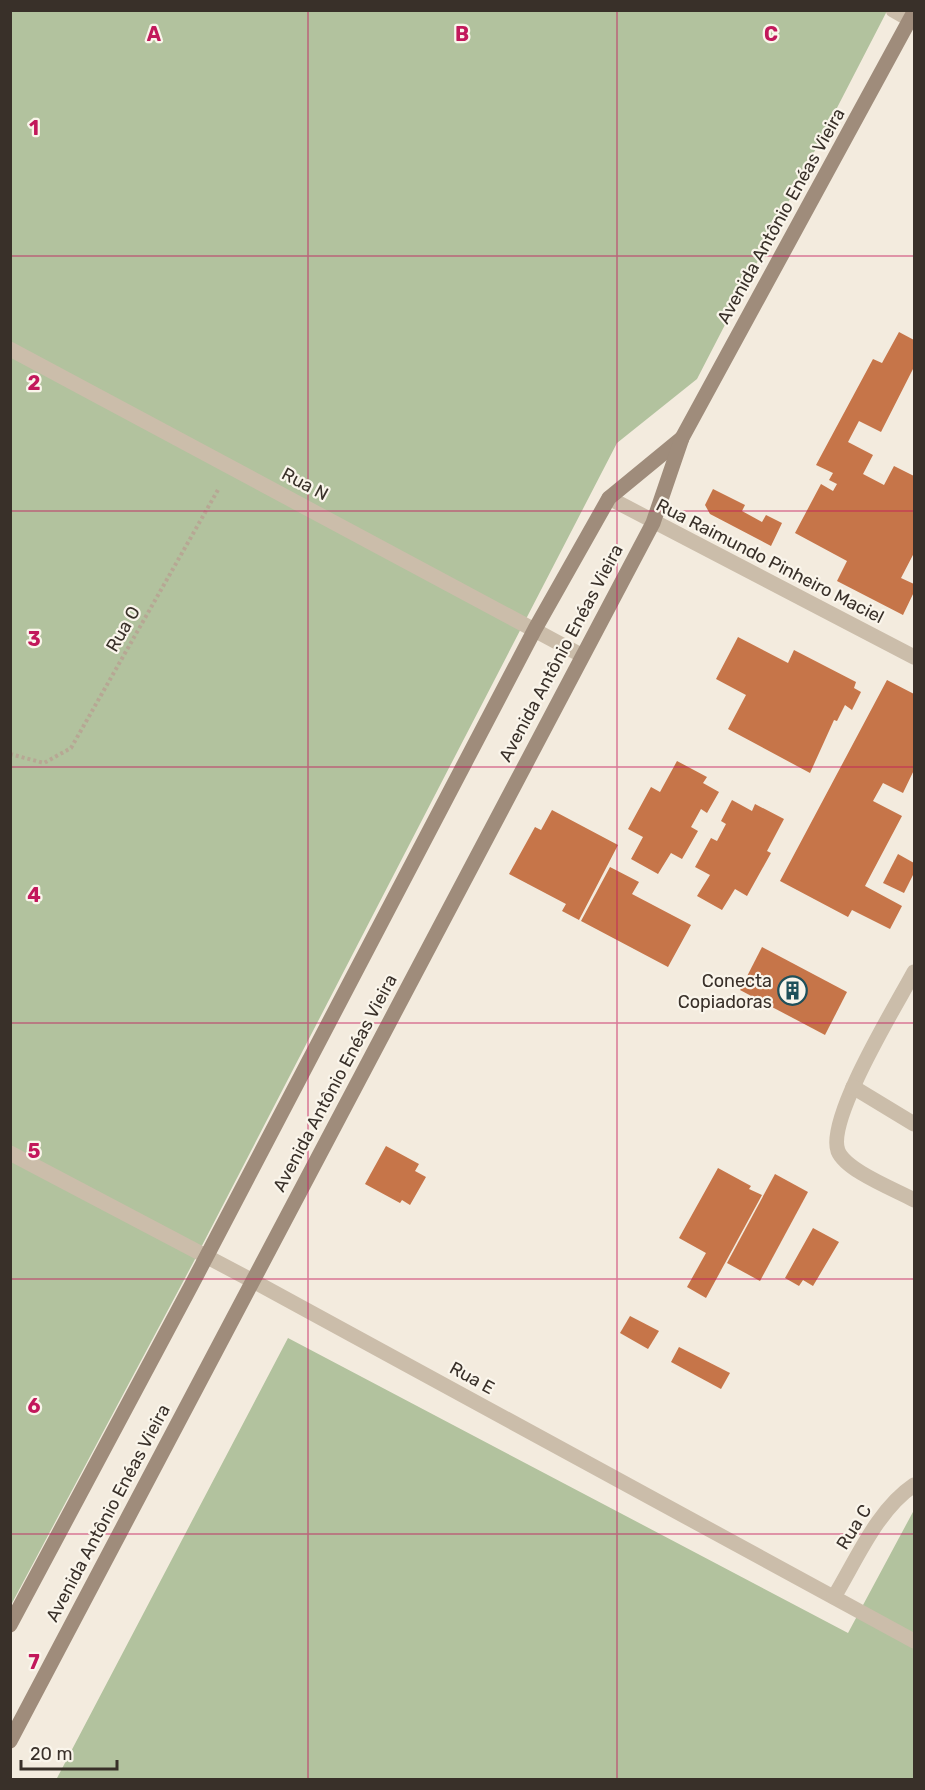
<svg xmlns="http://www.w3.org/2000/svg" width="925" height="1790" font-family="Rubik,sans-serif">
  <rect width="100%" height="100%" fill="#f3ebde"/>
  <g fill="#b2c29e">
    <path d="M11,11h876l-190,368 -80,64 -424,820 -182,342z"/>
    <path d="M288,1338l560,295 66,-123v269l-858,1z"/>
  </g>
  <g fill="#c67549">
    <path d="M899,332l15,8v27l-33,65 -22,-11 -11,21 25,13 -10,19 21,11 10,-19 20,10v77l-13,25 13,6v8l-11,23 -66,-34 10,-20 -52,-28 26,-49 12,7 4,-7 -8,-4 4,-7 -17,-8 57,-106 9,4z"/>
    <path d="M713,489l32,16 -3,6 20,11 4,-7 16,8 -11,23 -61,-32 -5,-9z"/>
    <path d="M738,637l50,26 6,-13 62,32 -2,6 7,4 -9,18 -7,-5 -8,16 -3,-1 -24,53 -82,-44 18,-34 -30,-16z"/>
    <path d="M887,680l27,14v76l-11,23 -20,-10 -10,18 29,15 -37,70 37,20 -12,23 -38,-19 -4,7 -68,-36z"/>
    <path d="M677,761l30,16 -4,6 16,9 -12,21 -6,-4 -10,18 7,4 -16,28 -11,-6 -13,21 -27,-15 12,-22 -15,-8 23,-42 9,5z"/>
    <path d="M732,800l20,11 3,-7 29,15 -17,32 4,2 -24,43 -12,-7 -13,21 -25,-14 13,-21 -15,-8 16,-29 6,3 9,-17 -5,-3z"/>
    <path d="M552,810l66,35 -39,75 -17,-9 4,-7 -57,-30 26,-47 6,3z"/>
    <path d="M898,854l16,9v10l-10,20 -21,-10z"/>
    <path d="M610,867l29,15 -7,12 59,31 -23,42 -87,-46z"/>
    <path d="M762,947l85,45 -22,43 -85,-45z"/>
    <path d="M386,1146l33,18 -4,7 11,6 -16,28 -8,-5 -2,3 -35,-19z"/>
    <path d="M718,1168l33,18 -2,3 13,6 -56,103 -19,-11 19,-34 -27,-15z"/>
    <path d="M775,1174l33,18 -48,89 -33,-18z"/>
    <path d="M813,1228l26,14 -26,44 -10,-6 -4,6 -14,-8z"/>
    <path d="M630,1316l29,15 -11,18 -28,-16z"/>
    <path d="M679,1347l51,26 -9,16 -50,-27z"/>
  </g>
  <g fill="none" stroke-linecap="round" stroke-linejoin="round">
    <path stroke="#b7a794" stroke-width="4" stroke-dasharray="3 3" stroke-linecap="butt" d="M10,754l34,9 27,-15 148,-260"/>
    <g stroke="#cbbdaa" stroke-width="15">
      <path d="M893,10l21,12"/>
      <path d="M10,349l571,306"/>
      <path d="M609,498l305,159"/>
      <path d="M914,972c-17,32 -88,147 -76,179 8,20 58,39 76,49"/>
      <path d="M853,1087l61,37"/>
      <path d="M10,1153l243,128 661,360"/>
      <path d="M834,1597c23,-38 43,-87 80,-112"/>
    </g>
    <g stroke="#9f8c7b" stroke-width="15">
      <path d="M10,1625l181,-339 344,-657 74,-131 73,-60"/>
      <path d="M10,1741l643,-1218 29,-85 232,-426"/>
    </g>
  </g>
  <path fill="none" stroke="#c2185b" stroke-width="1.5" stroke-opacity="0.55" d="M308,10v1770M617,10v1770M10,256h904M10,511h904M10,767h904M10,1023h904M10,1279h904M10,1534h904"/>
  <defs>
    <symbol id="building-ring" viewBox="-11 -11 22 22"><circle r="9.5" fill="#faf5eb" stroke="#1f505a" stroke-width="1.5"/><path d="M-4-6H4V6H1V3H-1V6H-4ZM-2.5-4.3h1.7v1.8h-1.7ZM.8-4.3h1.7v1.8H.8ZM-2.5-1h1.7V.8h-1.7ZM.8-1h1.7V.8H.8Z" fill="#1f505a"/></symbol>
  </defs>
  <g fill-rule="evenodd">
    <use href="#building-ring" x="776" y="974" width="33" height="33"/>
  </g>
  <g text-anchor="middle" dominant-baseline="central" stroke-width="4.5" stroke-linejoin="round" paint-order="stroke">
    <g font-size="18" fill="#393029" stroke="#faf5eb">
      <text transform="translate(781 216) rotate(-61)">Avenida Antônio Enéas Vieira</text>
      <text transform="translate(305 484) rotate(28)">Rua N</text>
      <text transform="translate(770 561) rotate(27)">Rua Raimundo Pinheiro Maciel</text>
      <text transform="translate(123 629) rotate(-60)">Rua O</text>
      <text transform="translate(561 653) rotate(-62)">Avenida Antônio Enéas Vieira</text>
      <text transform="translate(335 1083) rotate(-62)">Avenida Antônio Enéas Vieira</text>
      <text transform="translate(472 1378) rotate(29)">Rua E</text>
      <text transform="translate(108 1513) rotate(-62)">Avenida Antônio Enéas Vieira</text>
      <text transform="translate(854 1527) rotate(-58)">Rua C</text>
    </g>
    <g font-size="18" fill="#393029" stroke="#faf5eb" text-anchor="end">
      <text x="772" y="981">Conecta<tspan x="772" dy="21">Copiadoras</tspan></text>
    </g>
  </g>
  <g font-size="20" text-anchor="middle" font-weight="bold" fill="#c2185b" stroke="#faf5eb" stroke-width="4.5" stroke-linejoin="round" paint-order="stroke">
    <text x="154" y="41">A</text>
    <text x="462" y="41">B</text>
    <text x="771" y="41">C</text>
    <text x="34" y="135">1</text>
    <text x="34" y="390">2</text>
    <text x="34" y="646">3</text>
    <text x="34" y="902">4</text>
    <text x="34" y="1158">5</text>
    <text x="34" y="1413">6</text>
    <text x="34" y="1669">7</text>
  </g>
  <rect width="925" height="1790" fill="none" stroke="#393029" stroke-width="24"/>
  <path d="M21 1760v9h96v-9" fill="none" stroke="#393029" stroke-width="3"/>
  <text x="30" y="1760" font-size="18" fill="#393029" stroke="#faf5eb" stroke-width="4.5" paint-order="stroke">20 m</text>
</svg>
